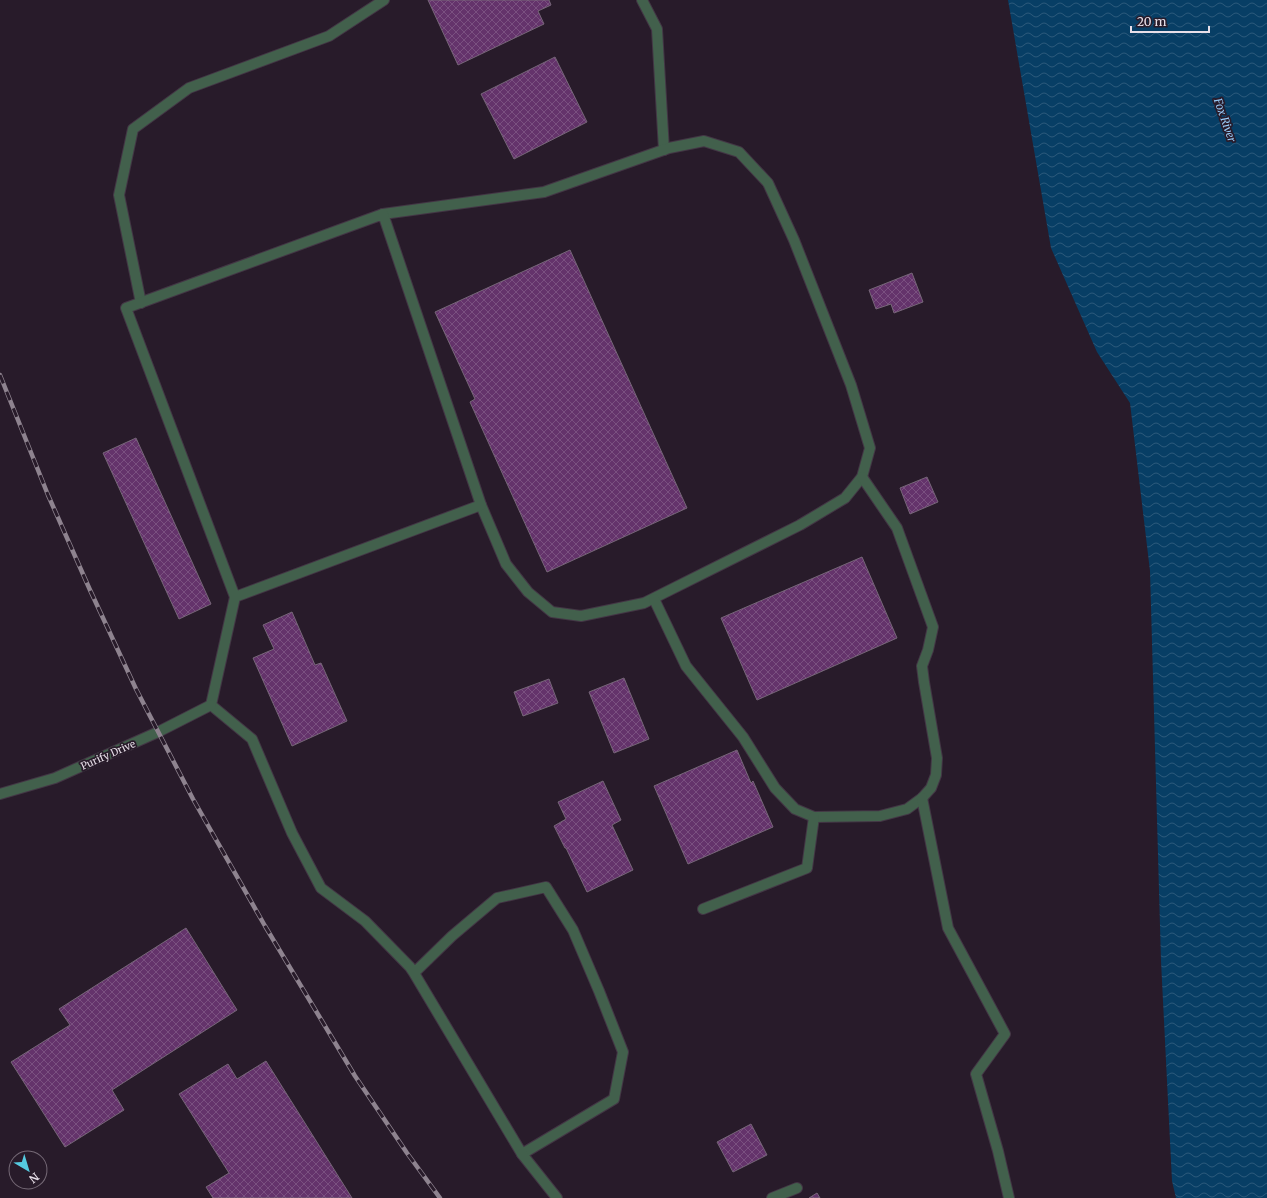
<svg xmlns="http://www.w3.org/2000/svg" width="1267" height="1198" font-family="Merriweather,serif">
  <defs>
    <pattern id="water-waves" width="16" height="10" patternUnits="userSpaceOnUse"><rect width="16" height="10" fill="#073e65"/><path d="M0 5q4-4 8 0t8 0" fill="none" stroke="#2b597b"/></pattern>
    <pattern id="building-cross-hatch" width="8" height="8" patternUnits="userSpaceOnUse"><rect width="8" height="8" fill="#64336b"/><path d="M0 0l8 8M0 8l8-8" fill="none" stroke="#7a5080"/></pattern>
  </defs>
  <rect width="100%" height="100%" fill="#281b2a"/>
  <path fill="url(#water-waves)" d="M1008,0h259v1198h-91l-4,-17 -11,-220 -11,-390 -20,-168 -33,-51 -46,-104z"/>
  <g fill="url(#building-cross-hatch)" stroke="#766678">
    <path d="M428,0h121l2,5 -13,6 6,13 -86,41z"/>
    <path d="M555,57l32,65 -73,37 -33,-65z"/>
    <path d="M570,250l117,258 -140,64 -77,-170 5,-3 -40,-87z"/>
    <path d="M912,273l11,29 -29,11 -3,-9 -15,5 -7,-19z"/>
    <path d="M136,438l75,166 -32,15 -76,-166z"/>
    <path d="M927,477l11,25 -28,12 -10,-26z"/>
    <path d="M862,557l35,81 -140,62 -36,-82z"/>
    <path d="M292,612l23,53 6,-2 26,58 -55,25 -39,-88 21,-9 -11,-24z"/>
    <path d="M624,678l25,61 -35,14 -25,-61z"/>
    <path d="M549,679l9,24 -35,13 -9,-24z"/>
    <path d="M737,750l14,33 2,-2 20,46 -85,37 -34,-78z"/>
    <path d="M603,781l18,39 -9,5 21,45 -46,22 -21,-44h-1l-11,-22 12,-7 -8,-17z"/>
    <path d="M186,928l51,82 -125,80 12,20 -59,37 -54,-85 59,-37 -11,-16z"/>
    <path d="M266,1061l86,137h-139l-7,-11 23,-14 -50,-79 49,-30 9,15z"/>
    <path d="M751,1124l16,31 -34,17 -16,-30z"/>
    <path d="M817,1193l3,5h-11z"/>
  </g>
  <g fill="none" stroke-linecap="round" stroke-linejoin="round">
    <defs>
      <g id="service">
        <path d="M642,0l15,29 7,121"/>
        <path d="M383,214l161,-22 125,-44 35,-7 35,11 29,31 26,57 57,145 19,63 -8,29 -17,21 -45,27 -156,78 -63,13 -29,-4 -24,-20 -22,-28 -25,-59"/>
        <path d="M141,303l-22,-108 14,-66 56,-41 140,-52 55,-36"/>
        <path d="M235,597l246,-92 -98,-291 -257,94 109,289 -24,108 41,34 40,94 29,55 44,33 45,46 4,6 108,181 92,-55 9,-47 -24,-61 -26,-61 -27,-43 -49,11 -45,38 -38,37"/>
        <path d="M654,599l32,67 57,71 32,51 20,21 19,8 66,-1 27,-7 15,-11 9,-10 5,-13 1,-17 -13,-76 -2,-16 6,-16 5,-23 -36,-99 -35,-51"/>
        <path d="M922,798l26,130 57,106 -29,40 22,77 11,47"/>
        <path d="M703,909l104,-41 7,-51"/>
        <path d="M522,1154l35,44"/>
        <path d="M772,1198l25,-10"/>
      </g>
      <path id="minor" d="M0,794l55,-16 103,-46 53,-27"/>
    </defs>
    <use href="#service" stroke="#433645" stroke-width="12"/>
    <use href="#minor" stroke="#433645" stroke-width="12"/>
    <use href="#service" stroke="#42604c" stroke-width="10"/>
    <use href="#minor" stroke="#42604c" stroke-width="10"/>
    <defs>
      <path id="rail" d="M0,375l48,120 42,95 46,99 57,110 72,127 90,150 52,77 33,45"/>
    </defs>
    <use href="#rail" stroke="#8e838f" stroke-width="4.5"/>
    <use href="#rail" stroke="#281b2a" stroke-width="3" stroke-dasharray="9" stroke-linecap="butt"/>
  </g>
  <g text-anchor="middle" dominant-baseline="central" stroke-width="3.5" stroke-linejoin="round" paint-order="stroke">
    <g font-size="10" fill="#e8dfe9" stroke="#281b2a">
      <text transform="translate(108 755) rotate(-24)">Purify Drive</text>
    </g>
    <g font-size="11" font-style="italic" fill="#98caf7" stroke="#281b2a">
      <text transform="translate(1225 120) rotate(71)">Fox River</text>
    </g>
  </g>
  <g transform="translate(28 1170) rotate(142)"><circle r="19" fill="#281b2a" stroke="#756976"/>
  <path d="M0-3L7 15L0 10L-7 15Z" fill="#55cae0"/>
  <text y="-6" font-size="11" font-weight="bold" text-anchor="middle" fill="#e8dfe9">N</text>
  </g>
  <path d="M1131 26v6h78v-6" fill="none" stroke="#e8dfe9" stroke-width="2"/>
  <text x="1137" y="26" font-size="12" fill="#e8dfe9" stroke="#281b2a" stroke-width="3" paint-order="stroke">20 m</text>
</svg>
